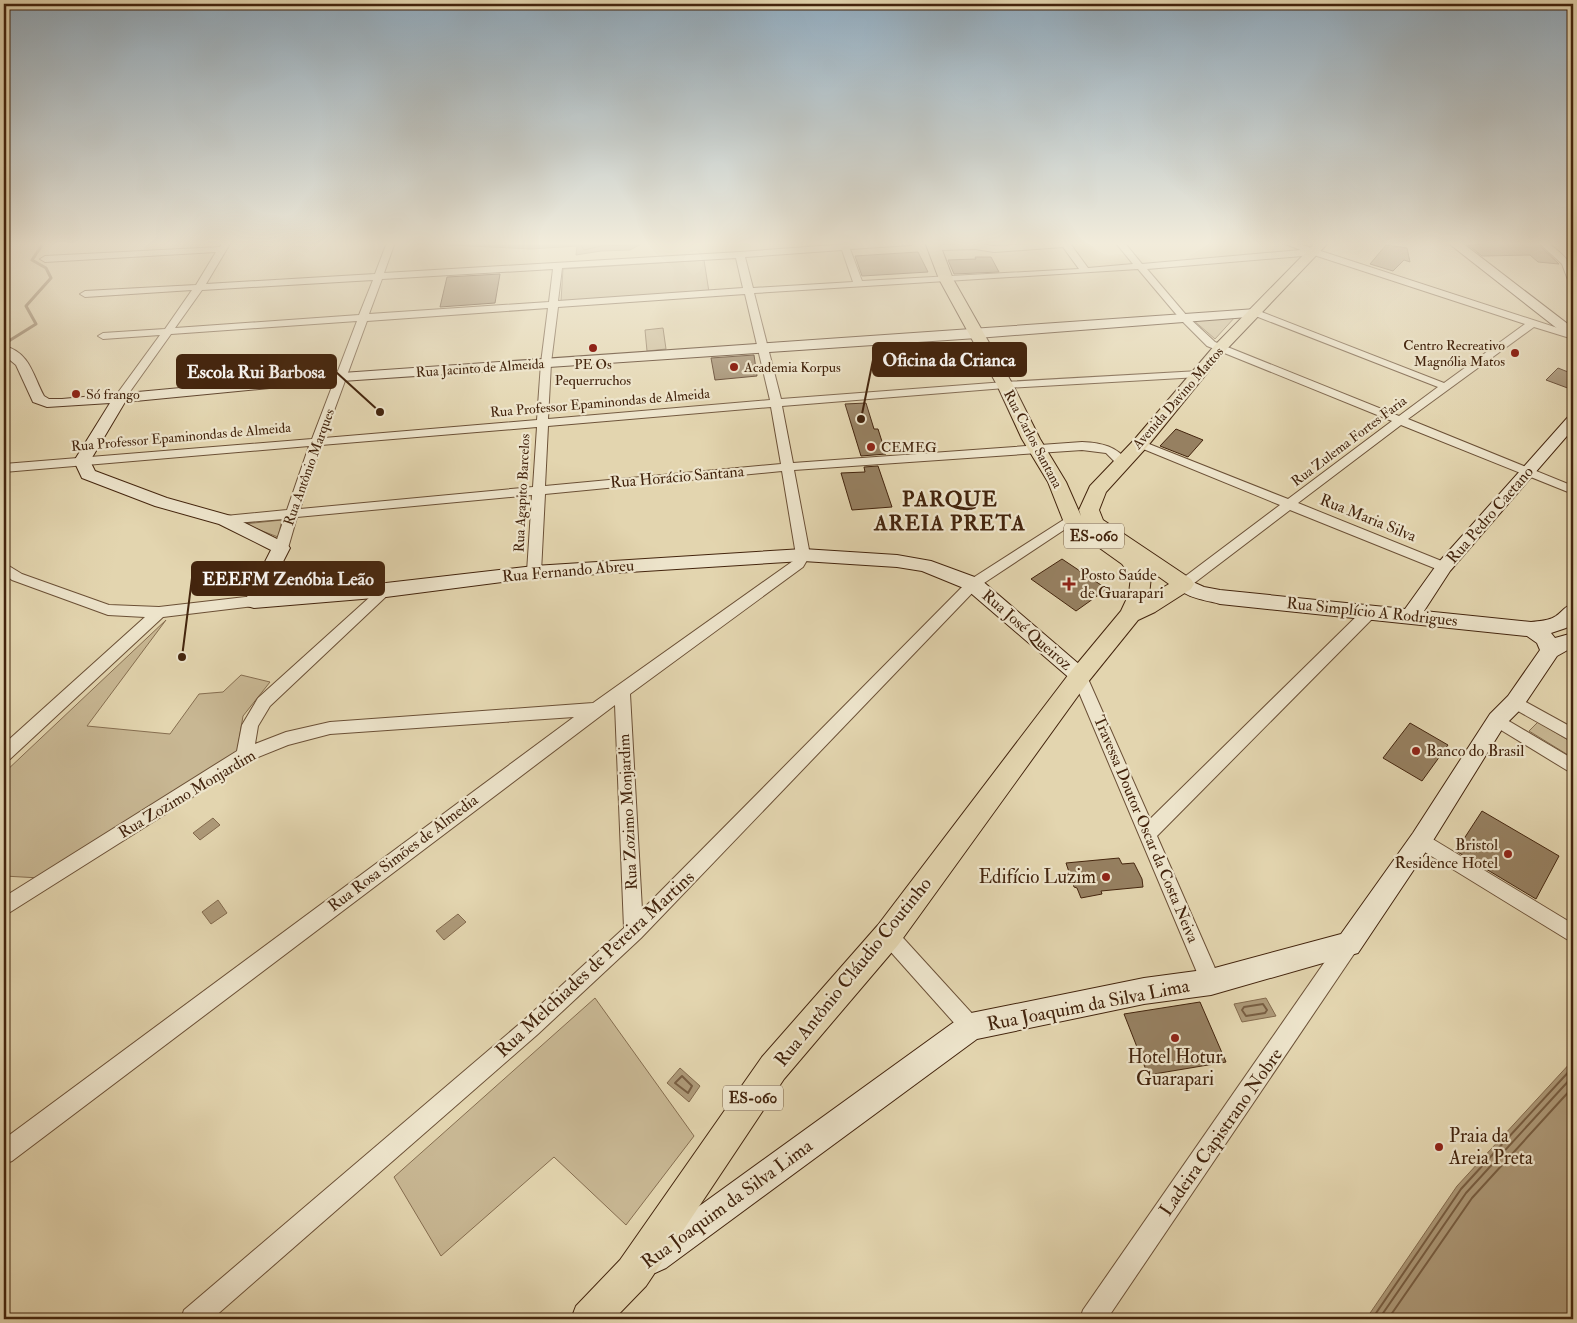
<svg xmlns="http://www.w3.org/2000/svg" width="1577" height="1323" font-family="'IM FELL Double Pica',serif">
  <rect width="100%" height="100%" fill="#e3d5af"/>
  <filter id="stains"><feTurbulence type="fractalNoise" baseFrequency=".004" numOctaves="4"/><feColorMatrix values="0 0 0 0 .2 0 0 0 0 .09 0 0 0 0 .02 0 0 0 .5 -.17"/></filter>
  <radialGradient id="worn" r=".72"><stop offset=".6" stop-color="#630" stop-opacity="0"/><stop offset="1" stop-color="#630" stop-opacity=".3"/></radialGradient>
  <g fill="#c8b793" stroke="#866e50">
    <path d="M704,260l5,32 -148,9 2,-32z"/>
    <path d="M1236,316l-21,23 -23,-20z"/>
    <path d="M663,328l3,21 -19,2 -2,-21z"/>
    <path d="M282,520l-4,17 -34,-13z"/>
    <path d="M166,620l-79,106 83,8 29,-40 24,-2 18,-17 29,7 -27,34 -6,36 -197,126 -36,-2v-103z"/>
    <path d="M1538,722l35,21v15l-44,-27z"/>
    <path d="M595,998l99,138 -68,89 -72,-68 -113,99 -47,-79z"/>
  </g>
  <g fill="#ad9978" stroke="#836a4d">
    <path d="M393,242h252l-15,8 -29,1 -25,4 1,-9 -46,3z"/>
    <path d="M213,818l7,7 -20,15 -7,-7z"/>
    <path d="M218,900l9,13 -16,11 -9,-12z"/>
    <path d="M458,914l8,8 -22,18 -8,-9z"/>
    <path d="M1266,998l10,18 -34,6 -8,-18z"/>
    <path d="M1573,1060v259h-207l91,-133z"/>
    <path d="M680,1068l20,18 -11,16 -22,-19z"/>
  </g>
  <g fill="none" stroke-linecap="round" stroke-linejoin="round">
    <g stroke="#785e42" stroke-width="1">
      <path d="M498,242l33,2 29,-2"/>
      <path d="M579,242l5,8 17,-4 27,-1 6,-3"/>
    </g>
    <g stroke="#785e42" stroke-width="2">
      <path d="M1263,1004l4,6 -2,3 -19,3 -4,-6 2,-3z"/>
      <path d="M682,1076l10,10 -4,7 -13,-10z"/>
      <path d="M1372,1319l89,-130 112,-122"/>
      <path d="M1379,1319l87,-126 107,-117"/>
      <path d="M1388,1319l84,-121 101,-111"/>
    </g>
    <path stroke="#836a4d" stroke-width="3" d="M4,344l32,-20 -10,-18 25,-28 -5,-10 -14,-8 12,-18"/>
  </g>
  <g fill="#968061" stroke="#43240d">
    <path d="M1536,242l23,22 -21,-2 -8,-7 -48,1 -14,-11z"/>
    <path d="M1386,245l21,3 3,14 -6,-2 -11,11 -23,-7z"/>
    <path d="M918,252l10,20 -66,4 -7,-20z"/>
    <path d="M975,257h16l8,15 -45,2 -6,-14 28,-1z"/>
    <path d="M500,274l-5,29 -55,4 7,-30z"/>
    <path d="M754,355l3,21 -42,4 -4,-22z"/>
    <path d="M1558,368l15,6v16l-27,-10z"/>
    <path d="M866,403l8,26h4l8,25 -25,2 -16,-52z"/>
    <path d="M1176,429l27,11 -15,17 -28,-11z"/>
    <path d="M878,466l14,41 -40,3 -11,-37 24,-1 -1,-5z"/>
    <path d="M1062,559l45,30 -31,22 -45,-32z"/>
    <path d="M1410,723l38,22 -26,36 -39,-23z"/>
    <path d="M1482,811l77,45 -23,43 -80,-48z"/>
    <path d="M1119,858l3,6 12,-1 8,16 1,8 -42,4 1,3 -21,4 -4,-10 -3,-1 -8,-24z"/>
    <path d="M1200,1002l26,60 -78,13 -24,-61z"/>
  </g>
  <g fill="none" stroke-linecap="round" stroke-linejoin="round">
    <defs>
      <g id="street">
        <path d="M223,242h8l-25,42 169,-10 11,-29 4,-3 4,3 -10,28 356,-21 135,-10h40l-4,3 -61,4 12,32 217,-12 -16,-22 -69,5 -19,-3 -35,1v-4l3,-1 32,-2 19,3 75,-4 19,26 45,-4 -18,-22h9l18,22 159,-14 -21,-8h13l280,91v6l-39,-12 -126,92 165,67v8l-172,-69 -103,78 151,61 2,3 -2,3h-10l-149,-60 -101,77h-10l-2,-3 2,-3 101,-76 -144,-59 -2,-2 2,-2h8l144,57 104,-78 -185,-75 -26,-26 -43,-51 -384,24 27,106 224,-17 194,-11 5,3 -5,3 -194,11 -223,18 11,57 289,-21c20,1 35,4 47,21l-6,4 -4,-1 -13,-13 -24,-3 -288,20 16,85 -7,12 -173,127 12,216 326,-329 100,-64h10l1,3 -101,67 -337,351 -103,96 -326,285h-31l3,-9 340,-290 100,-92 -9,-223 -603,456 -8,3v-25l570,-422 -244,17 -42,11 -37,15 -247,156v-19l233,-146 5,-26 16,-27 123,-111h10l2,3 -123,116 -12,20 -3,18 31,-12 44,-10 263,-19 200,-142 3,-6 -14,-84 -237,23 -4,78 -2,3h-10l-2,-3 5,-77 -235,22 -9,31 -2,3h-10l-2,-3 10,-29 -59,5 -5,-1 -1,-3 1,-3 5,-1 62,-6 22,-64 -305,26v-8l308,-25 45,-118 -186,13 -47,66 -4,1 -6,-3 46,-63 -57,4 -5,-3 5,-3 62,-4 27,-39 -107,7 -5,-3 5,-3 111,-6 20,-33 -171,10 -5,-3 5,-3 175,-9zM842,250l11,32 -100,6 -8,-31zM1314,255l211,69 -81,59 -185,-72h-6v4l185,72 -39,29 -184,-74 -28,-26 -40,-47zM736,258l7,30 -185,13 4,-33zM553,269l-4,33 -180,12 13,-35zM373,280l-14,35 -184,13 27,-38zM745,294l25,106 -222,19 3,-56 7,-56zM548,308l-7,55 -4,57 -213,18 43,-117zM771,407l10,57 -236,22 3,-60zM537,427l-4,60 -233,22 21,-64z"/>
        <path d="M1538,242h9c17,14 26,18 26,41l-5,-3 -6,-16z"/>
        <path d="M4,563l18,11 87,31 50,2 95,-11 5,1 2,4 -2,4 -5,1 -91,11 -153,142 -6,2v-17l141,-127 -37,-2 -96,-35 -8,-6z"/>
        <path d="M1370,607l5,1 2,4 -2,4 -218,220 64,146 -3,7 -7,3 -7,-3 -132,-313 3,-4 5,-2 5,2 65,147 215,-211z"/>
        <path d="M1515,696l58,32v14l-64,-36 -2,-4 2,-4z"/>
        <path d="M1497,714l76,45v15l-82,-50 -2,-4 2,-4z"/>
        <path d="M1421,832l152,92v19l-158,-97 -3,-6 3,-6z"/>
        <path d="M888,926l7,3 83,91 3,7 -3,7 -7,3 -7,-3 -83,-93 -3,-6 3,-6z"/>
        <path d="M1349,935l7,2 3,7 -3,7 -249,368h-27l3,-9 259,-373z"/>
      </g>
      <g id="secondary">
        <path d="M1447,242h14l112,86v10l-5,-1z"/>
        <path d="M1256,309l7,4 -2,3 -284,22 -635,43 -217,21 -35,59 5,10 72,27 64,18 56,28 3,4 -23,45 119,-10 148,-17 269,-17 94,6 34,6 49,18 107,92 3,5 -3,5 -7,3 -7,-3 -107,-92 -44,-18 -25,-4 -94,-6 -269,17 -148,19 -132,11 -7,-2 -2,-5 26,-51 -52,-26 -64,-18 -73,-28 -8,-17 36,-58 -63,4 -14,-5 -17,-37 -12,-10v-9c26,6 29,30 40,50l5,3h13l280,-26z"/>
        <path d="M1573,415v14l-123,142 -26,40 107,11c9,-1 17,-1 25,-6 6,-4 9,-10 17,-12v19l-7,5 -15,5 4,5 18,-5v14l-16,9 -35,52 -18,18 -75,121 -71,106 -147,42 -67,9 -167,35 -311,229 -11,5 -11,-5 -5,-11 5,-11 317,-229 10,-4 173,-35 67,-9 130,-35 72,-101 77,-119 18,-18 32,-46 -3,-7 -10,-7 -307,-32c-14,-4 -37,-6 -45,-20l2,-5 7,-1 20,9 16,3 185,19 33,-46 130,-146z"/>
      </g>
      <path id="primary" d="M925,242h14l14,37 60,106 27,54 26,43 15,34 -2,-6 11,-24 44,-46 81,-95 101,-103h13l-104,109 -79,97 -40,44 -7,18 4,10 88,59 3,5 -3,5 -36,23 -17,8 -50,62 -190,263 -114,134 -138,207 -32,33h-43l5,-13 44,-46 142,-203 116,-132 194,-255 49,-59 8,-17 2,-18 -9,-12 -56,-40 -3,-4 -15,-38 -26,-43 -25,-54 -58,-106zM1148,569l21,15 -20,12 2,-20z"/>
    </defs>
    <use href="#street" stroke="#6b5036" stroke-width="2"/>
    <use href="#secondary" stroke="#43240d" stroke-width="2"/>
    <use href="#primary" stroke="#43240d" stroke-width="2"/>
    <use href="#street" fill="#ede4cb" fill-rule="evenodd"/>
    <use href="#secondary" fill="#ede4cb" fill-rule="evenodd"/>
    <use href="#primary" fill="#e3d5af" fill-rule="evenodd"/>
  </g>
  <linearGradient id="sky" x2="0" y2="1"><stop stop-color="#90a9bb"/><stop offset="0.57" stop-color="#f2ecdb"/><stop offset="1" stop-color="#f2ecdb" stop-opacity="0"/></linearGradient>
  <rect width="1577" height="427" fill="url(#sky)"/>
  <g fill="#8f2418" stroke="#ede4cb" stroke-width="2">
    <circle cx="593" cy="348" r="5"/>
    <circle cx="1515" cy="353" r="5"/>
    <circle cx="734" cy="367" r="5"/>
    <circle cx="76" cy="394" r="5"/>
    <circle cx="871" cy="447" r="5"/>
    <path d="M1066.5 576.5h5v5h5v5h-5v5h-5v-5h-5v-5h5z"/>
    <circle cx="1416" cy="751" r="5"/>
    <circle cx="1508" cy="854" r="5"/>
    <circle cx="1106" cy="877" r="5"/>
    <circle cx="1175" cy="1038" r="5"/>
    <circle cx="1439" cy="1147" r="5"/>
  </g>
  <g text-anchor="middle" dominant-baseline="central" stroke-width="4.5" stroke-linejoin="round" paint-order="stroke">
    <g font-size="14" fill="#43240d" stroke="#ede4cb" text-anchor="start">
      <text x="1505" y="345" text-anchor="end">Centro Recreativo<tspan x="1505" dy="16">Magnólia Matos</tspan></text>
      <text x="593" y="364" text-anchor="middle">PE Os<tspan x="593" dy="16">Pequerruchos</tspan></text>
      <text x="744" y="367">Academia Korpus</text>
      <text x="86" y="394">Só frango</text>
      <text x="881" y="447">CEMEG</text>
    </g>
    <g font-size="14" fill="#43240d" stroke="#ede4cb">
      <text transform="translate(480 368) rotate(-4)">Rua Jacinto de Almeida</text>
      <text transform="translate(1178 398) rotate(-49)">Avenida Davino Mattos</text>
      <text transform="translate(600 403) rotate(-5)">Rua Professor Epaminondas de Almeida</text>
      <text transform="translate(181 437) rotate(-5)">Rua Professor Epaminondas de Almeida</text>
      <text transform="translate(1033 439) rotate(62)">Rua Carlos Santana</text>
      <text transform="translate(1349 441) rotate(-37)">Rua Zulema Fortes Faria</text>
      <text transform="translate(309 467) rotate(-70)">Rua Antônio Marques</text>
      <text transform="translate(522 493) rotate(-87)">Rua Agapito Barcelos</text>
    </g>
    <g fill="#ede4cb" stroke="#765e46" stroke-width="1">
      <rect x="1064" y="523.5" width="60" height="25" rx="4"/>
      <rect x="723" y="1085.5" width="60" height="25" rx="4"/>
    </g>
    <g font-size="15" font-weight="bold" fill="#43240d">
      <text x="1094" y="536">ES-060</text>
      <text x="753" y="1098">ES-060</text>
    </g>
    <g font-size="16" fill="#43240d" stroke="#ede4cb">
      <text transform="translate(677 477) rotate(-5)">Rua Horácio Santana</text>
      <text transform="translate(1490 515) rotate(-49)">Rua Pedro Caetano</text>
      <text transform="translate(1368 518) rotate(22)">Rua Maria Silva</text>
      <text transform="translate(568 571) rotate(-5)">Rua Fernando Abreu</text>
      <text transform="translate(1372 612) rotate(6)">Rua Simplício A Rodrigues</text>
      <text transform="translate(1027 630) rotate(41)">Rua José Queiroz</text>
      <text transform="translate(187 794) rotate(-31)">Rua Zozimo Monjardim</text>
      <text transform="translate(628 812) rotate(-93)">Rua Zozimo Monjardim</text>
      <text transform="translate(1146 829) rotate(67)">Travessa Doutor Oscar da Costa Neiva</text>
      <text transform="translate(403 853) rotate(-37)">Rua Rosa Simões de Almedia</text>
    </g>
    <g font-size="16" fill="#43240d" stroke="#ede4cb" text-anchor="start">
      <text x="1080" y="575">Posto Saúde<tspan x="1080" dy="18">de Guarapari</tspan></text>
      <text x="1426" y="751">Banco do Brasil</text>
      <text x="1498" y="845" text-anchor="end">Bristol<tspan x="1498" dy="18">Residence Hotel</tspan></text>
    </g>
    <g font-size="19" fill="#43240d" stroke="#ede4cb" text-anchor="end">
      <text x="1096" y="877">Edifício Luzim</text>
      <text x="1175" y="1057" text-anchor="middle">Hotel Hotur<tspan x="1175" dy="22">Guarapari</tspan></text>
      <text x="1449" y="1136" text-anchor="start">Praia da<tspan x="1449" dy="22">Areia Preta</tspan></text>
    </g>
    <g font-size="19" fill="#43240d" stroke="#ede4cb">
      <text transform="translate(595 964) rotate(-43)">Rua Melchiades de Pereira Martins</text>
      <text transform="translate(853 972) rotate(-51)">Rua Antônio Cláudio Coutinho</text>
      <text transform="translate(1088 1005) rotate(-11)">Rua Joaquim da Silva Lima</text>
      <text transform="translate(1221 1132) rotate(-55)">Ladeira Capistrano Nobre</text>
      <text transform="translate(727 1204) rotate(-36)">Rua Joaquim da Silva Lima</text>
    </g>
    <g font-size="21" font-weight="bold" letter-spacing="1" fill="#43240d" stroke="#ede4cb">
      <text x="950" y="499">PARQUE<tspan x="950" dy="24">AREIA PRETA</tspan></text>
    </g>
  </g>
  <path fill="none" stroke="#43240d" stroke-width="2" d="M861 419L873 360M380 412L336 372M182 657L192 578"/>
  <g fill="#43240d" stroke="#ede4cb" stroke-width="2">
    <circle cx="861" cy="419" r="5"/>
    <circle cx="380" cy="412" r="5"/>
    <circle cx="182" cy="657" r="5"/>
  </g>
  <g fill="#43240d" stroke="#43240d" stroke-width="2">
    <rect x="873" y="343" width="153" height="33" rx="5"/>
    <rect x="177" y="355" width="159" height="33" rx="5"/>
    <rect x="192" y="562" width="192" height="33" rx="5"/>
  </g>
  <g font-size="18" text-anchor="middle" font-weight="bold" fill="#fff">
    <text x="949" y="366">Oficina da Crianca</text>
    <text x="256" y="378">Escola Rui Barbosa</text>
    <text x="288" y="585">EEEFM Zenóbia Leão</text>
  </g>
  <rect width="1577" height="1323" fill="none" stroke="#e3d5af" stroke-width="20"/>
  <rect x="5" y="5" width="1567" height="1313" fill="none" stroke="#43240d" stroke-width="2.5"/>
  <rect x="10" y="10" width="1557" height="1303" fill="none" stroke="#43240d"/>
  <rect width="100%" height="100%" filter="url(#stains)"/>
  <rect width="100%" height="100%" fill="url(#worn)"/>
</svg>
